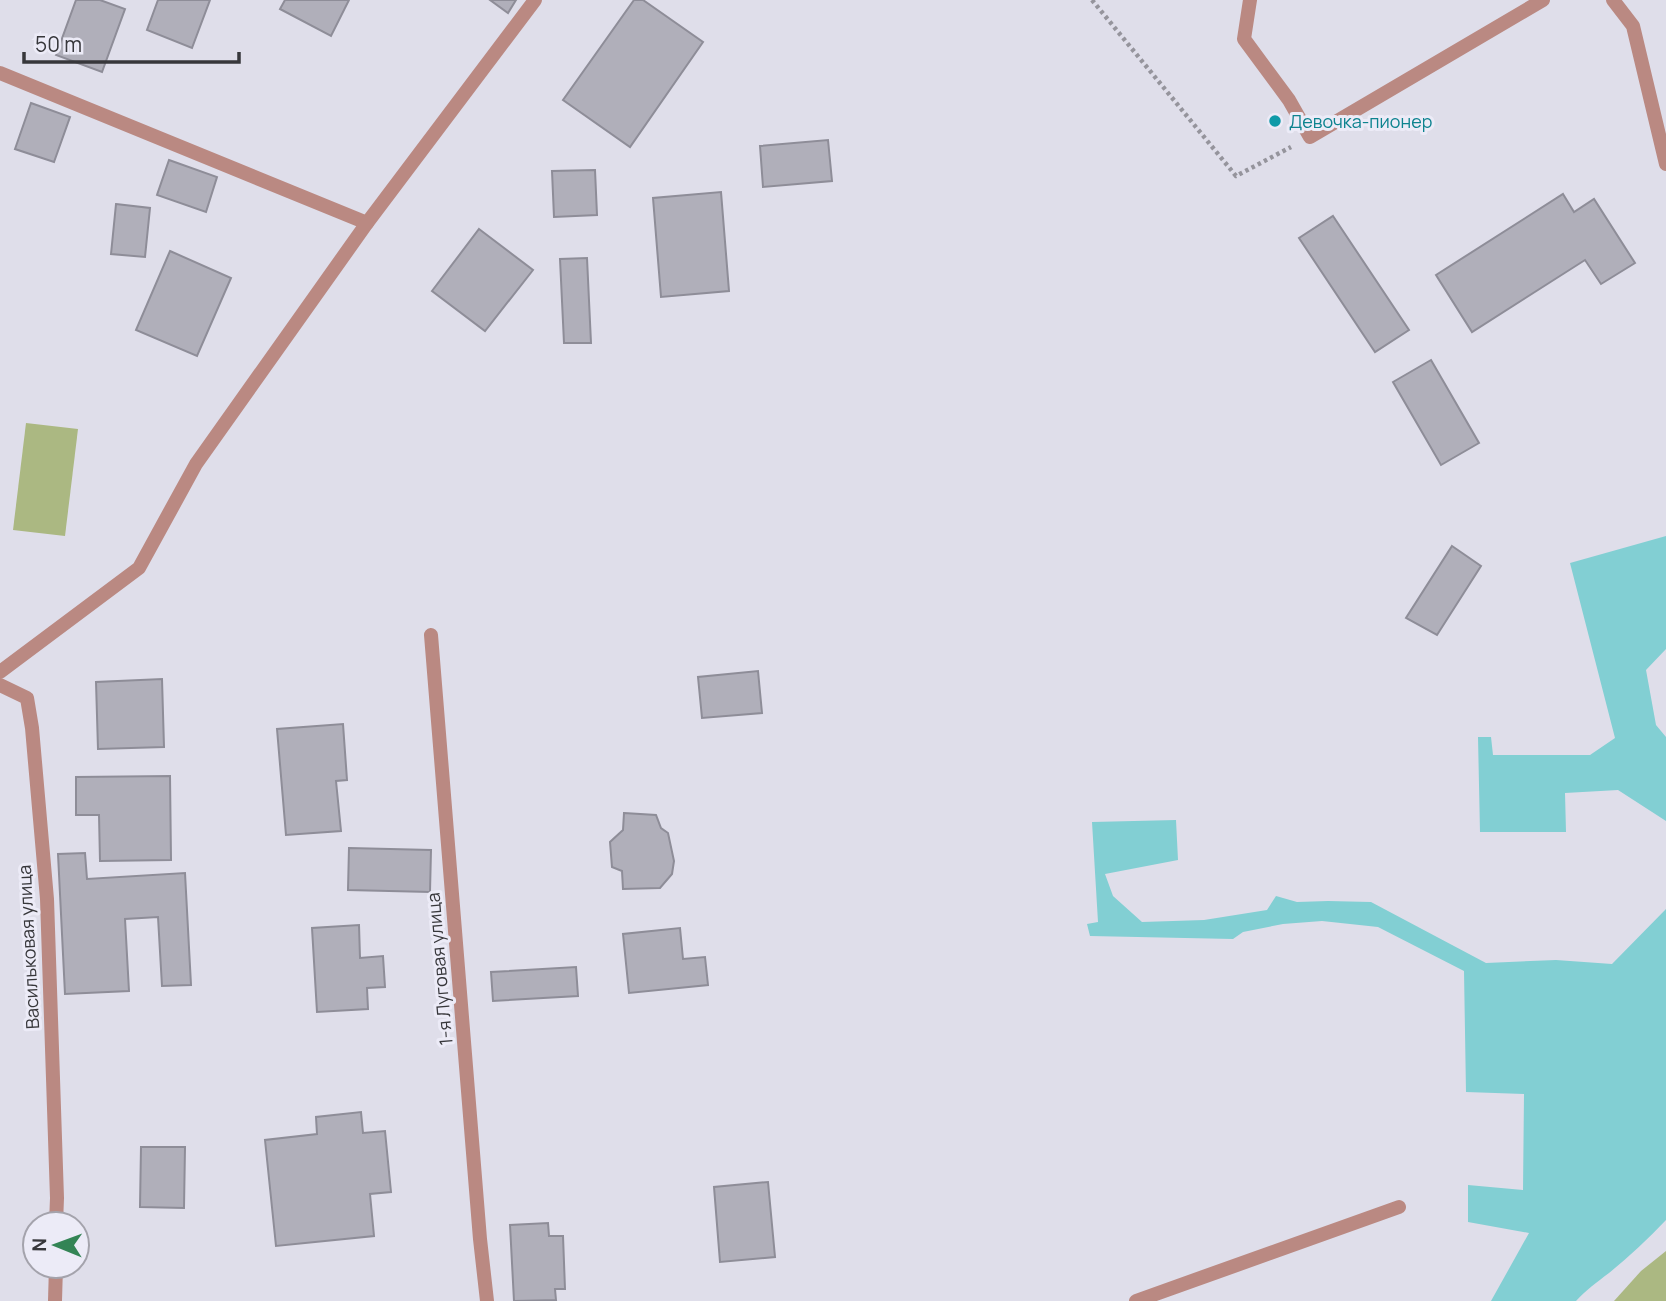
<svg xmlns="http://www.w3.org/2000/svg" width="1666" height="1301" font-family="Manrope,sans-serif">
  <rect width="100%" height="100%" fill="#dfdeea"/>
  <g fill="#abb882">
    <path d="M26,423l52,6 -13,107 -52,-6z"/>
    <path d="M1666,1251v50h-52l27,-30z"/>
  </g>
  <g fill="#82cfd3">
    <path d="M1666,536v113l-20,21 10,55 10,12v84l-48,-31 -53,3 1,39h-86l-2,-95h13l2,18h97l25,-17 -45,-175z"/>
    <path d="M1176,820l2,40 -73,14 8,22 29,26 62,-2 63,-10 9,-14 21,6 31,-1 43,1 115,61 70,-3 56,4 54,-55v311c-18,19 -37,37 -57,53 -12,9 -23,17 -33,28h-85l38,-68 -61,-11v-37l55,5 1,-96 -58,-2 -2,-121 -86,-44 -56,-6 -39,3 -40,8 -10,7 -143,-3 -3,-12 11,-2 -6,-100z"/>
  </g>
  <g fill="#b0afba" stroke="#8e8d98" stroke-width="2">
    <path d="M76,0h24l25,9 -23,63 -46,-17z"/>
    <path d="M158,0h52l-18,48 -45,-18z"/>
    <path d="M285,0h64l-18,36 -51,-27z"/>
    <path d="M490,0h26l-8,13z"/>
    <path d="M634,0h9l60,42 -73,105 -67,-47z"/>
    <path d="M31,103l39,14 -16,45 -39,-13z"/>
    <path d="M828,140l4,41 -69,6 -3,-41z"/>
    <path d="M169,160l48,17 -11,35 -49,-17z"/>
    <path d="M595,170l2,45 -43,2 -2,-46z"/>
    <path d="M721,192l8,99 -68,6 -8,-99z"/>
    <path d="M1563,194l11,18 20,-13 41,64 -34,21 -16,-24 -113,72 -36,-57z"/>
    <path d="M116,204l34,4 -5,49 -34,-3z"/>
    <path d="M1333,216l76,114 -34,22 -76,-114z"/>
    <path d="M479,229l54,41 -48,61 -53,-40z"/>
    <path d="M170,251l61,27 -34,78 -61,-26z"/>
    <path d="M587,258l4,85h-27l-4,-84z"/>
    <path d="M1431,360l48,83 -38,22 -48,-83z"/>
    <path d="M1452,546l29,20 -44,69 -31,-17z"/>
    <path d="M758,671l4,42 -60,5 -4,-41z"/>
    <path d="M162,679l2,68 -66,2 -2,-67z"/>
    <path d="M343,724l4,56 -11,1 5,50 -55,4 -9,-106z"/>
    <path d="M170,776l1,84 -71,1 -1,-46h-23v-38z"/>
    <path d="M624,813l32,2 5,13 7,5 6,28 -2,13 -12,14 -37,1 -1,-18 -10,-4 -2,-25 13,-12z"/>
    <path d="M349,848l82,2 -1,42 -82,-2z"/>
    <path d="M85,853l2,26 98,-6 6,112 -29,1 -4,-69 -33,2 4,72 -64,3 -7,-140z"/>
    <path d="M359,925l1,33 23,-2 2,31 -18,1 1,21 -51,3 -5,-84z"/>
    <path d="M680,928l3,31 22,-2 3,28 -79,8 -6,-59z"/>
    <path d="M576,967l2,29 -85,5 -2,-29z"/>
    <path d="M361,1112l2,21 22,-2 6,61 -21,2 4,42 -98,10 -11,-106 52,-6 -1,-17z"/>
    <path d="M141,1147h44l-1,61 -44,-1z"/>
    <path d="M768,1182l7,75 -55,5 -6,-75z"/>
    <path d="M548,1223l1,13h14l2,53h-10l1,11 -42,1 -4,-76z"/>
  </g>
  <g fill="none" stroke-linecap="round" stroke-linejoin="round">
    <path stroke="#95949c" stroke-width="4.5" stroke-dasharray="3.5 3.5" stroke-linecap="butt" d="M1092,0l144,176 55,-29"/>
    <g stroke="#ba8982" stroke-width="14">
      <path d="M1250,0l-6,39 45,61 21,37 233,-137"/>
      <path d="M1613,0l20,26 33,138"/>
      <path d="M0,73l367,150"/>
      <path d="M1136,1301l263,-94"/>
    </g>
    <g stroke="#ba8982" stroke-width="14">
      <path d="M431,635l49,604 7,62"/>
      <path d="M0,672l139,-104 57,-104 171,-241 168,-223"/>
      <path d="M0,685l27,13 5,30 15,171 10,299 -1,26"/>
      <path d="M55,1301l1,-35"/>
    </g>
  </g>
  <circle fill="#0f9aa8" stroke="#ecebf7" stroke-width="2.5" cx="1275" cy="121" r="7"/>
  <g text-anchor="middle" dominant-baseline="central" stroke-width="6" stroke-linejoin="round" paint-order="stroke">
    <g font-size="18" fill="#0d838f" stroke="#ecebf7" text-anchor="start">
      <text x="1289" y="121">Девочка-пионер</text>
    </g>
    <g font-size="18" fill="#37373b" stroke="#ecebf7">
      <text transform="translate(28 947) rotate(-93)">Васильковая улица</text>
      <text transform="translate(439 969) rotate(-95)">1-я Луговая улица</text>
    </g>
  </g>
  <g transform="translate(56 1245) rotate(271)"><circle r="33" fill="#ecebf7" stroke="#a4a3ac" stroke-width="2"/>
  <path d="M0-5L12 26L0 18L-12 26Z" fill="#338455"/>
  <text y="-10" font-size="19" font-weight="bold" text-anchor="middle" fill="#37373b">N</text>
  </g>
  <path d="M24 52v10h215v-10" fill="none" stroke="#37373b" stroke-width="3.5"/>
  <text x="35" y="52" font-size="21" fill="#37373b" stroke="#ecebf7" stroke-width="5" paint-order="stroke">50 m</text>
</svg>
